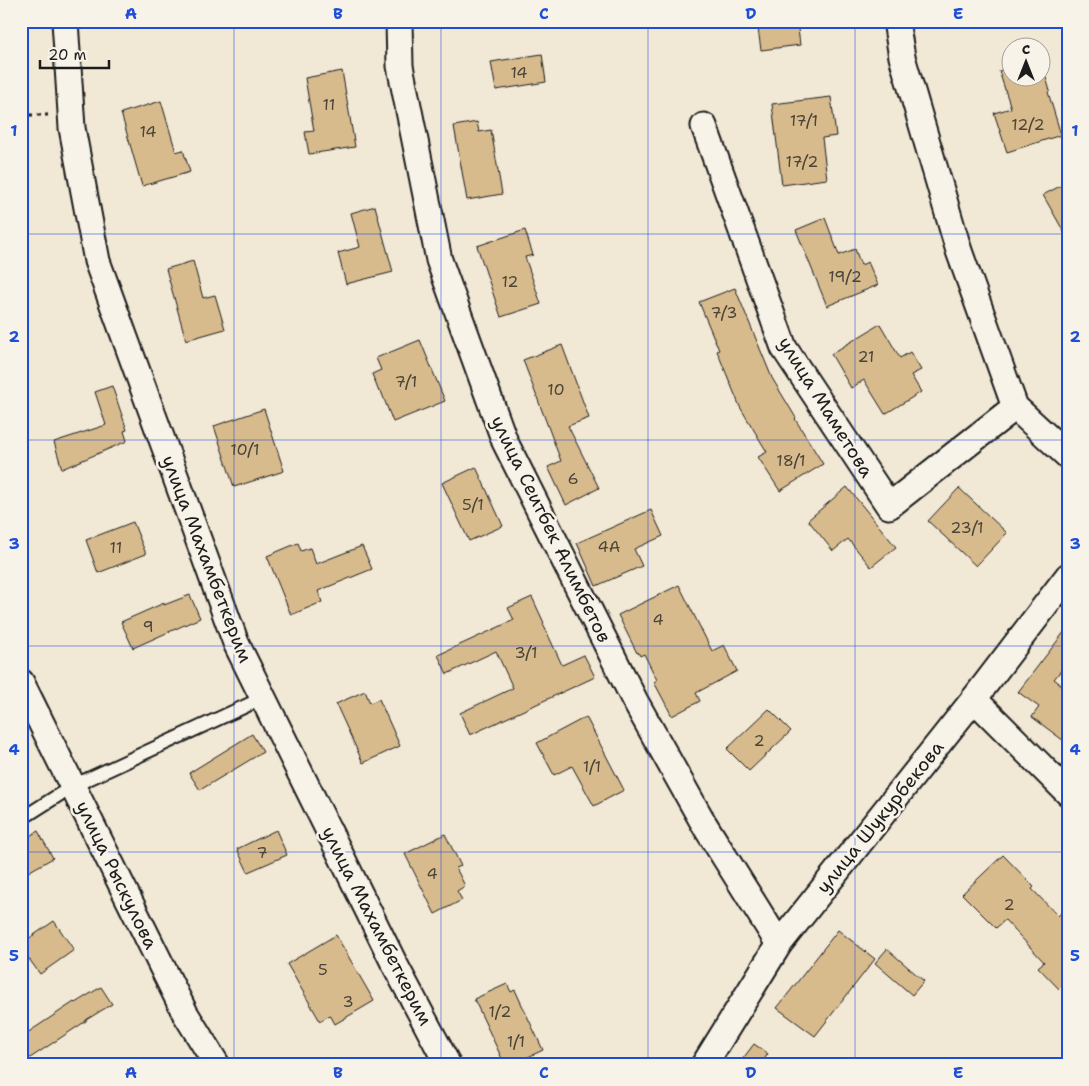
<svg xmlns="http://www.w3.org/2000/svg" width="1089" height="1086" font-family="'Shantell Sans',sans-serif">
  <rect width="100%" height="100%" fill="#f1e8d6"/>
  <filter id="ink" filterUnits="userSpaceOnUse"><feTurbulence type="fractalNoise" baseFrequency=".02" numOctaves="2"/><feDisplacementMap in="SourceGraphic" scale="10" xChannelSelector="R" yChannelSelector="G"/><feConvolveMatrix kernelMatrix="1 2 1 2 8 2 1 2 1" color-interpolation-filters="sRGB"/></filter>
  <g filter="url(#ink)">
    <g fill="#d8bb8d" stroke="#1c1c1c">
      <path d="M757,21h40l3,24 -39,5z"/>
      <path d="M542,54l4,28 -50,8 -5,-28z"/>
      <path d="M1042,64l8,27 -2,1 13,43 -54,17 -13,-39 17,-5 -12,-37 13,-4v11h30z"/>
      <path d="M342,71l13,76 -46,7 -4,-22 9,-1 -9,-53z"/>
      <path d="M831,97l5,39 -14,2 5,41 -45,6 -10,-81z"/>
      <path d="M161,101l15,51 7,-2 7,22 -48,14 -21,-73z"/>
      <path d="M477,122l2,10 12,-2 11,64 -35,6 -13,-74z"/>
      <path d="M1068,182v57l-25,-44z"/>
      <path d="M375,206l18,66 -47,12 -8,-31 22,-6 -9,-34z"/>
      <path d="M825,218l14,37 16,-6 6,16 7,-3 10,23 -51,21 -31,-76z"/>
      <path d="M525,230l8,25 -8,2 16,47 -40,13 -24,-71z"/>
      <path d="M193,261l10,37 12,-3 10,34 -39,11 -20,-71z"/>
      <path d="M735,288l37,90 24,40 -1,1 28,45 -43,27 -22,-34 9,-5 -27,-45 -23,-56 2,-1 -20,-48z"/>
      <path d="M880,324l20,34 10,-6 11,18 -10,5 10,17 -36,22 -21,-34 -13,8 -20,-34z"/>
      <path d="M420,340l25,61 -52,21 -12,-31 -2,1 -7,-18 9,-4 -5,-12z"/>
      <path d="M562,345l27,73 -21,8 31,62 -33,17 -18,-38 13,-6 -38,-101z"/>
      <path d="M112,386l15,44 -3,1 3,10 -65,28 -8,-27 52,-17 -11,-33z"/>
      <path d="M264,409l20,62 -50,16 -20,-61z"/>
      <path d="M476,467l27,59 -34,15 -27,-58z"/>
      <path d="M847,487l49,60 -25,20 -23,-28 -15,12 -25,-31z"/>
      <path d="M959,488l48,45 -31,33 -48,-45z"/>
      <path d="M651,510l12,26 -29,13 8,17 -46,20 -19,-43z"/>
      <path d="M133,522l13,32 -48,19 -12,-33z"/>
      <path d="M298,543l3,8 9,-3 6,16 46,-18 10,23 -54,22 4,11 -31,13 -24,-59z"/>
      <path d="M679,585l33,66 12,-6 13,26 -41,22 4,8 -28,15 -18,-34 3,-2 -13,-26 -4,2 -2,-4 -1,1 -19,-38z"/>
      <path d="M190,595l10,23 -67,30 -12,-26 43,-19v2z"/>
      <path d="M532,597l12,26 -1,1 19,41 22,-10 11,22 -125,58 -10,-22 53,-25 -17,-37 -49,23 -9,-19 76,-35 -6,-12z"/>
      <path d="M1068,627v35l-14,17 14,11v54l-36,-27 7,-10 -21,-15z"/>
      <path d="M365,691l5,12 9,-4 21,47 -37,17 -27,-59z"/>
      <path d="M769,709l22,22 -42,40 -22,-22z"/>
      <path d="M586,717l38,73 -30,16 -22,-40 -18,9 -17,-32z"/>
      <path d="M252,734l11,18 -63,38 -11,-17z"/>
      <path d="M276,830l11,25 -39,17 -11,-23z"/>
      <path d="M38,831l15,27 -32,18v-35z"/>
      <path d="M445,834l16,32 -5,2 9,18 -8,5 5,9 -27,14 -30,-60z"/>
      <path d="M1003,855l31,32 -2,2 26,27 10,-10v74l-9,9 -21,-22 6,-5 -39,-42 -9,8 -34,-34z"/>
      <path d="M54,921l20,29 -34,24 -19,-26v-4z"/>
      <path d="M838,930l37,29 -60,77 -38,-28z"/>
      <path d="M336,935l38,66 -39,23 -5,-9 -10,6 -33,-57z"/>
      <path d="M887,949l37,32 -12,14 -37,-32z"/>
      <path d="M507,984l4,8 4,-2 28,60 -32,15h-6l-31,-66z"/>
      <path d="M101,987l11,17 -26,16v1l-65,43v-27l53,-35 1,1z"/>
      <path d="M754,1044l14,10 -8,11h-22z"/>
    </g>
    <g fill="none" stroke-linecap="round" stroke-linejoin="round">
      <defs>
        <path id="lane" d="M21,819l52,-33 190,-88"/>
        <g id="street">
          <path d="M65,21l7,107 25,133 139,382 158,320 54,102"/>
          <path d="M399,21l1,45 39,194 66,182 130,259 69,123 75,120"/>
          <path d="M896,21l6,36 57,194 56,156 53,49"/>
          <path d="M704,126l80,222 105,158 126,-99"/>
          <path d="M21,682l164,331 32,52"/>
          <path d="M974,699l94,94"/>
          <path d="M704,1065l75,-121 195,-245 94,-123"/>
        </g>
      </defs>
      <use href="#lane" stroke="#1c1c1c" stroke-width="16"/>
      <use href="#street" stroke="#1c1c1c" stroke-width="29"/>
      <path stroke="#1c1c1c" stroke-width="3" stroke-dasharray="4 4" stroke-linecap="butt" d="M21,115h27"/>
      <use href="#lane" stroke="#f7f3e8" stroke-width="12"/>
      <use href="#street" stroke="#f7f3e8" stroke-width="25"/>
    </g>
  </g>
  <path fill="none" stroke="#1d4ed8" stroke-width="1" stroke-opacity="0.55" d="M234,21v1044M441,21v1044M648,21v1044M855,21v1044M21,234h1047M21,440h1047M21,646h1047M21,852h1047"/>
  <g text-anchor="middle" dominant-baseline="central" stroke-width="5" stroke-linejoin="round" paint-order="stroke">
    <g font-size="16" fill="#4b4438">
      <text x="519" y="72">14</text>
      <text x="329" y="104">11</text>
      <text x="804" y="120">17/1</text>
      <text x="1028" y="124">12/2</text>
      <text x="148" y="131">14</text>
      <text x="802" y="161">17/2</text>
      <text x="845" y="276">19/2</text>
      <text x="510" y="281">12</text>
      <text x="724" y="312">7/3</text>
      <text x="866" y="356">21</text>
      <text x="406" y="381">7/1</text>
      <text x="556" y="389">10</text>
      <text x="245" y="449">10/1</text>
      <text x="791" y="460">18/1</text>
      <text x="573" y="478">6</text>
      <text x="473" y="504">5/1</text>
      <text x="967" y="527">23/1</text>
      <text x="609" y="546">4А</text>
      <text x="116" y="547">11</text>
      <text x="658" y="619">4</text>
      <text x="148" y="626">9</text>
      <text x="526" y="652">3/1</text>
      <text x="759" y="740">2</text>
      <text x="592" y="766">1/1</text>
      <text x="262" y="852">7</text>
      <text x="432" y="873">4</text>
      <text x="1009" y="904">2</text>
      <text x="323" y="969">5</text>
      <text x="348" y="1001">3</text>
      <text x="500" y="1011">1/2</text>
      <text x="516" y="1041">1/1</text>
    </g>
    <g font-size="19" fill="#1c1c1c" stroke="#f7f3e8">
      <text transform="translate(826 407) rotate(58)">улица Маметова</text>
      <text transform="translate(551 529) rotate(64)">улица Сеитбек Алимбетов</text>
      <text transform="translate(207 559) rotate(69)">улица Махамбеткерим</text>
      <text transform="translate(880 817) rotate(-51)">улица Шукурбекова</text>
      <text transform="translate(117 875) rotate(64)">улица Рыскулова</text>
      <text transform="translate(377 926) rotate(63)">улица Махамбеткерим</text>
    </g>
  </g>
  <rect width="1089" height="1086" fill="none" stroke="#f7f3e8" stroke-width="55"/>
  <g transform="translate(1026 62)"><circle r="24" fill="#f7f3e8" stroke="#9f9d96"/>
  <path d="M0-4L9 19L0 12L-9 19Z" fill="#1c1c1c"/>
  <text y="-8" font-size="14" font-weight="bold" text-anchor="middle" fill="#1c1c1c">С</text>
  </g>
  <path d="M40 60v8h69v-8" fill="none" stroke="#1c1c1c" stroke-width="2.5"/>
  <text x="48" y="60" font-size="15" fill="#1c1c1c" stroke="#f7f3e8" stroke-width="4" paint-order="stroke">20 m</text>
  <rect x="28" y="28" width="1034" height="1030" fill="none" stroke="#1d4ed8" stroke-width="2"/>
  <g font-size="16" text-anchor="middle" font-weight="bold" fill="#1d4ed8">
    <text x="131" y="19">A</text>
    <text x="338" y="19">B</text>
    <text x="544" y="19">C</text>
    <text x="751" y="19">D</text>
    <text x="958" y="19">E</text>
    <text x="14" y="136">1</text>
    <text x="1075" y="136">1</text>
    <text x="14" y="342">2</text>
    <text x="1075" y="342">2</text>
    <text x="14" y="549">3</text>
    <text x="1075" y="549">3</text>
    <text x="14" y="755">4</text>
    <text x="1075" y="755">4</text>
    <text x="14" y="961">5</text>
    <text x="1075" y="961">5</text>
    <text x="131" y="1078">A</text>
    <text x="338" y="1078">B</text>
    <text x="544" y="1078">C</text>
    <text x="751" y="1078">D</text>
    <text x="958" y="1078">E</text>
  </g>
</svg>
